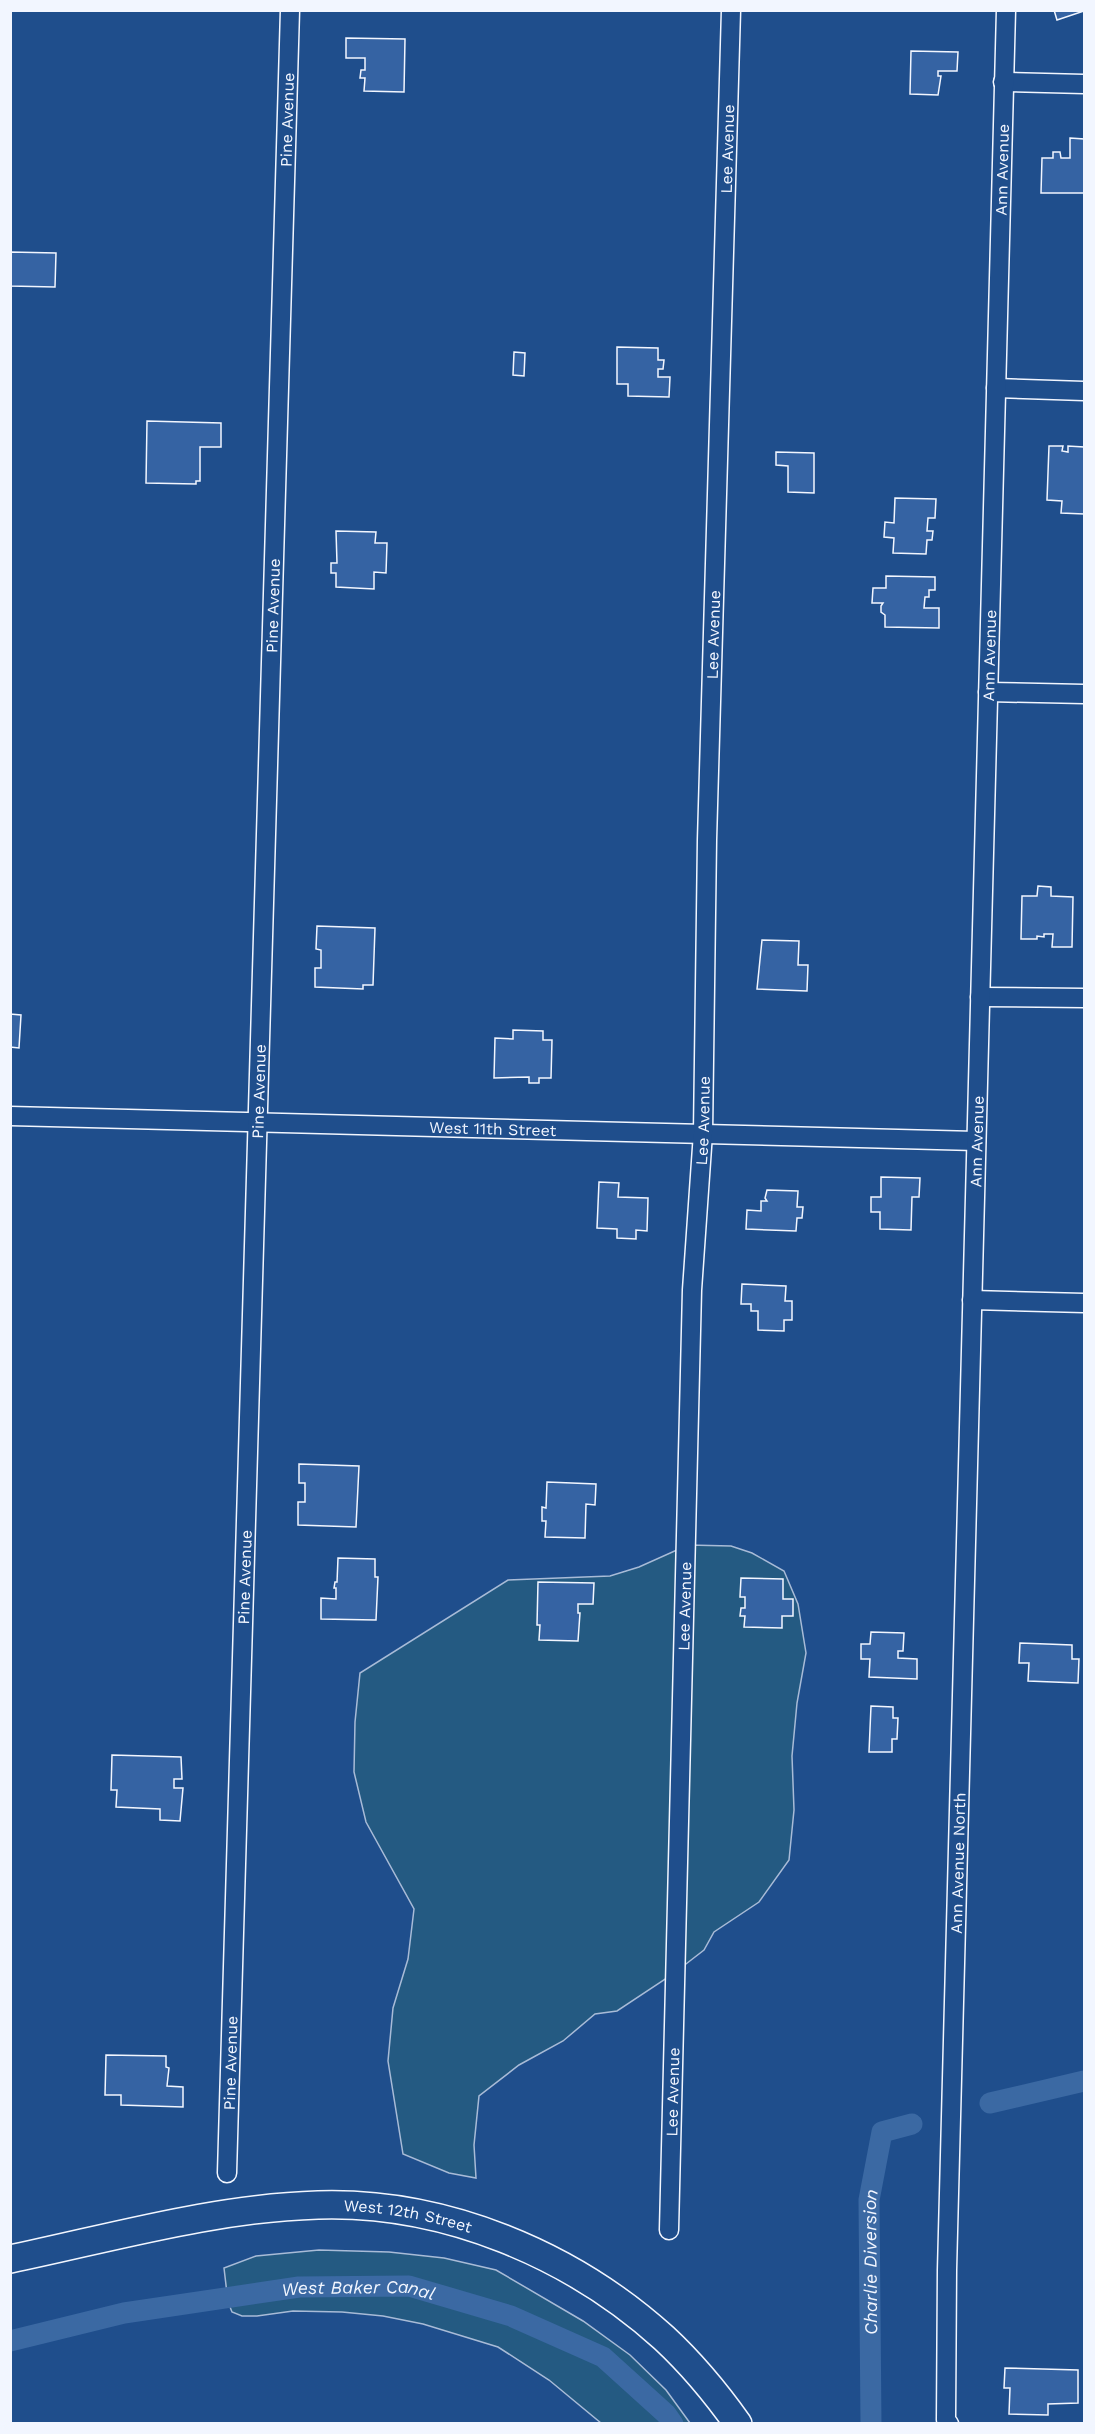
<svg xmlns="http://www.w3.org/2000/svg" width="1095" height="2434" font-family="'Work Sans',sans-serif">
  <rect width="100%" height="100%" fill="#1f4e8c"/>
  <g fill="#245a82" stroke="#a8bbd7" stroke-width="1.5">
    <path d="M688,1545l43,1 21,7 32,18 14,33 8,49 -9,50 -5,53 2,54 -5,50 -30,42 -45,30 -10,18 -31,24 -56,37 -22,3 -32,27 -44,24 -40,31 -5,49 2,33 -27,-5 -46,-19 -15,-93 5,-53 15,-49 6,-50 -48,-87 -12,-50 1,-50 5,-49 148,-93 102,-4 29,-9z"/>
    <path d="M319,2250l70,2 55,6 52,12 87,51 47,34 36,35 24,33h-89l-52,-43 -51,-33 -75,-23 -40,-8 -41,-4 -49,-1 -36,5h-15l-10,-4 -4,-10 -4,-34 32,-12z"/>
  </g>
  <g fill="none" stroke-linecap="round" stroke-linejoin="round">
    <g stroke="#3b69a3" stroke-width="21">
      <path d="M990,2103l94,-22"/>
      <path id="s1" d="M10,2341l114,-28 175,-26 110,-1 102,30 92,41 63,57 7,10"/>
      <path id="s2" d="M871,2424l-2,-224 13,-68 30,-8"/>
    </g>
  </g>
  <g fill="#3563a3" stroke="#f2f6ff" stroke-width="1.5">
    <path d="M1054,10h30v1l-27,9z"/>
    <path d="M346,38l59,1 -1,53 -40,-1 1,-13h-5l1,-8h4v-12h-19z"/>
    <path d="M911,51l47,1 -1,19h-19v5h3l-3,19 -28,-1z"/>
    <path d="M1070,138l14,1v54h-43l1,-35h11v-6h7l1,6h9z"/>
    <path d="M10,252l46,1 -1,34 -45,-1z"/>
    <path d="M617,347l41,1v12h6l-1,9h-5v8h12l-1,20 -41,-1v-12h-11z"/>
    <path d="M514,352l11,1 -1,23 -11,-1z"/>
    <path d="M147,421l74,2v24h-21v34h-4v3l-50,-1z"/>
    <path d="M1049,446h14l-1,5 6,1v-6l16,1v67l-23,-1 1,-12 -15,-1z"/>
    <path d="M776,452l38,1v40l-26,-1v-26l-12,-1z"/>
    <path d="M895,498l41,1 -1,19h-7l-1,13h6l-1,9h-5l-1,14 -33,-1 1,-15 -10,-1 1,-15 9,1z"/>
    <path d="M336,531l40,1 -1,11h12l-1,30 -12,-1v17l-38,-2v-14h-5v-10h6z"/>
    <path d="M886,576l49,1v13h-6v7h-4l-1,11h15v20l-54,-1v-12l-4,-3v-6l2,-3h-11l1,-15h13z"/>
    <path d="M1038,886l13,1v9l22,1 -1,50h-20l1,-13h-9v3l-7,-1v3h-16l1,-43h15z"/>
    <path d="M317,926l58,2 -2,57h-10v4l-48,-2v-19h6v-18l-5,-1z"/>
    <path d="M762,940l37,1 -1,24h10l-1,26 -50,-2z"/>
    <path d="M10,1014l11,1 -2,33 -9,-1z"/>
    <path d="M513,1030l30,1v9h9l-1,38h-12v5h-10v-6l-35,1 1,-40 18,1z"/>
    <path d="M881,1177l39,1 -1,19h-7l-1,33 -31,-1v-17h-9v-15h10z"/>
    <path d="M599,1182l20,1 -1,14 30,1 -1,33 -11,-1v9l-19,-1v-9l-20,-1z"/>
    <path d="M767,1190l31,1 -1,16h6l-1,11h-5l-1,13 -50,-2 1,-19 14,1v-10h6l-2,-3z"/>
    <path d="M742,1284l44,2 -1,15h7v19h-8v11l-26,-1v-19h-7v-7h-10z"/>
    <path d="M299,1464l60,2 -3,61 -58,-2v-23h7v-19h-6z"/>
    <path d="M547,1482l49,2 -1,21 -9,-1 -1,34 -40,-1 1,-16h-4v-14l4,1z"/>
    <path d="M338,1558l37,1v18h3l-2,43 -55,-1v-21l15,1v-11h-2l1,-6h2z"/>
    <path d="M741,1578l42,1v20h10v17h-11v12l-38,-1 1,-11h-5l1,-8h4v-11h-5z"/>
    <path d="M538,1582l56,1 -1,21h-15v9h2l-2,28 -39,-1 1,-15h-3z"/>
    <path d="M871,1632l33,1 -1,18h-5v7l19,1v20l-48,-2 1,-18h-9v-15h9z"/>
    <path d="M1020,1643l52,2v14h7l-1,24 -50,-2 1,-18h-10z"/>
    <path d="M871,1706l22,1v11h5l-1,21h-5v13h-23z"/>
    <path d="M112,1755l69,2 1,22h-8v9h9l-3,33 -20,-1v-11l-44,-2 1,-17h-6z"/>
    <path d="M106,2055l60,1v11l3,1 -2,18 16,1v20l-62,-2v-10h-16z"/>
    <path d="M1005,2368l73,2v33l-30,1v11l-39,-1 1,-26h-6z"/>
  </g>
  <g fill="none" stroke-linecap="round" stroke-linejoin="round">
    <defs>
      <g id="street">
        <path d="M1003,82l81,2"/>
        <path d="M996,388l88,3"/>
        <path d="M988,692l96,2"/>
        <path d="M980,997l104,1"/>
        <path id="s3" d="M10,1116l966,25"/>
        <path d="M972,1300l112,3"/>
        <path id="s4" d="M227,2173l63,-2163"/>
        <path id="s5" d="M669,2230l23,-940 11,-157 4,-293 24,-830"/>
        <path id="s6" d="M949,2424l-3,-4 1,-150 59,-2260"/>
      </g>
      <g id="secondary">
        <path id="s7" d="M10,2259c101,-21 204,-51 308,-54 126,-4 253,49 346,133 28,26 52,55 74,86"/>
      </g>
    </defs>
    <use href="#street" stroke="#f2f6ff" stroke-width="21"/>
    <use href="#secondary" stroke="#f2f6ff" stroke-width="30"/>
    <use href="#street" stroke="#1f4e8c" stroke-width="18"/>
    <use href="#secondary" stroke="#1f4e8c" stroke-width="27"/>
  </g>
  <g text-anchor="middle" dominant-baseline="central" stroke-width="4.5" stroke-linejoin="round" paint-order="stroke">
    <g font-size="16" fill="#f2f6ff" stroke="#1f4e8c">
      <text stroke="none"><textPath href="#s4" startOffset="2054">Pine Avenue</textPath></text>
      <text stroke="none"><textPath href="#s5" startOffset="2082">Lee Avenue</textPath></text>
      <text stroke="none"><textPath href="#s6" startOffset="2256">Ann Avenue</textPath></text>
      <text stroke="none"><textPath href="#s4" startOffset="1568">Pine Avenue</textPath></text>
      <text stroke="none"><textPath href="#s5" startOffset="1596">Lee Avenue</textPath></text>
      <text stroke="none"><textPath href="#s6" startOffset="1770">Ann Avenue</textPath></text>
      <text stroke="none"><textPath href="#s4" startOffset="1082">Pine Avenue</textPath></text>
      <text stroke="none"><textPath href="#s5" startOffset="1110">Lee Avenue</textPath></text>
      <text stroke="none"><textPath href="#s3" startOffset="483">West 11th Street</textPath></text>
      <text stroke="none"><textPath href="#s6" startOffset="1284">Ann Avenue</textPath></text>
      <text stroke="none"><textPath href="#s4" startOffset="596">Pine Avenue</textPath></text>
      <text stroke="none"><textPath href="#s5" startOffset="624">Lee Avenue</textPath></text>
      <text stroke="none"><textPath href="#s6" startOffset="562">Ann Avenue North</textPath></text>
      <text stroke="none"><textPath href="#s4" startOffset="110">Pine Avenue</textPath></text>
      <text stroke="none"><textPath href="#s5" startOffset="138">Lee Avenue</textPath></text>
      <text stroke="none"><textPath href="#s7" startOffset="404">West 12th Street</textPath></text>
    </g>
    <g font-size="18" font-style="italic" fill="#f2f6ff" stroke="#1f4e8c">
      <text stroke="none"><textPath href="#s2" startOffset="162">Charlie Diversion</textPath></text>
      <text stroke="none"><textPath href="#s1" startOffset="354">West Baker Canal</textPath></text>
    </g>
  </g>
  <rect width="1095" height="2434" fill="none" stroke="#f2f6ff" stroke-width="24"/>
</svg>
